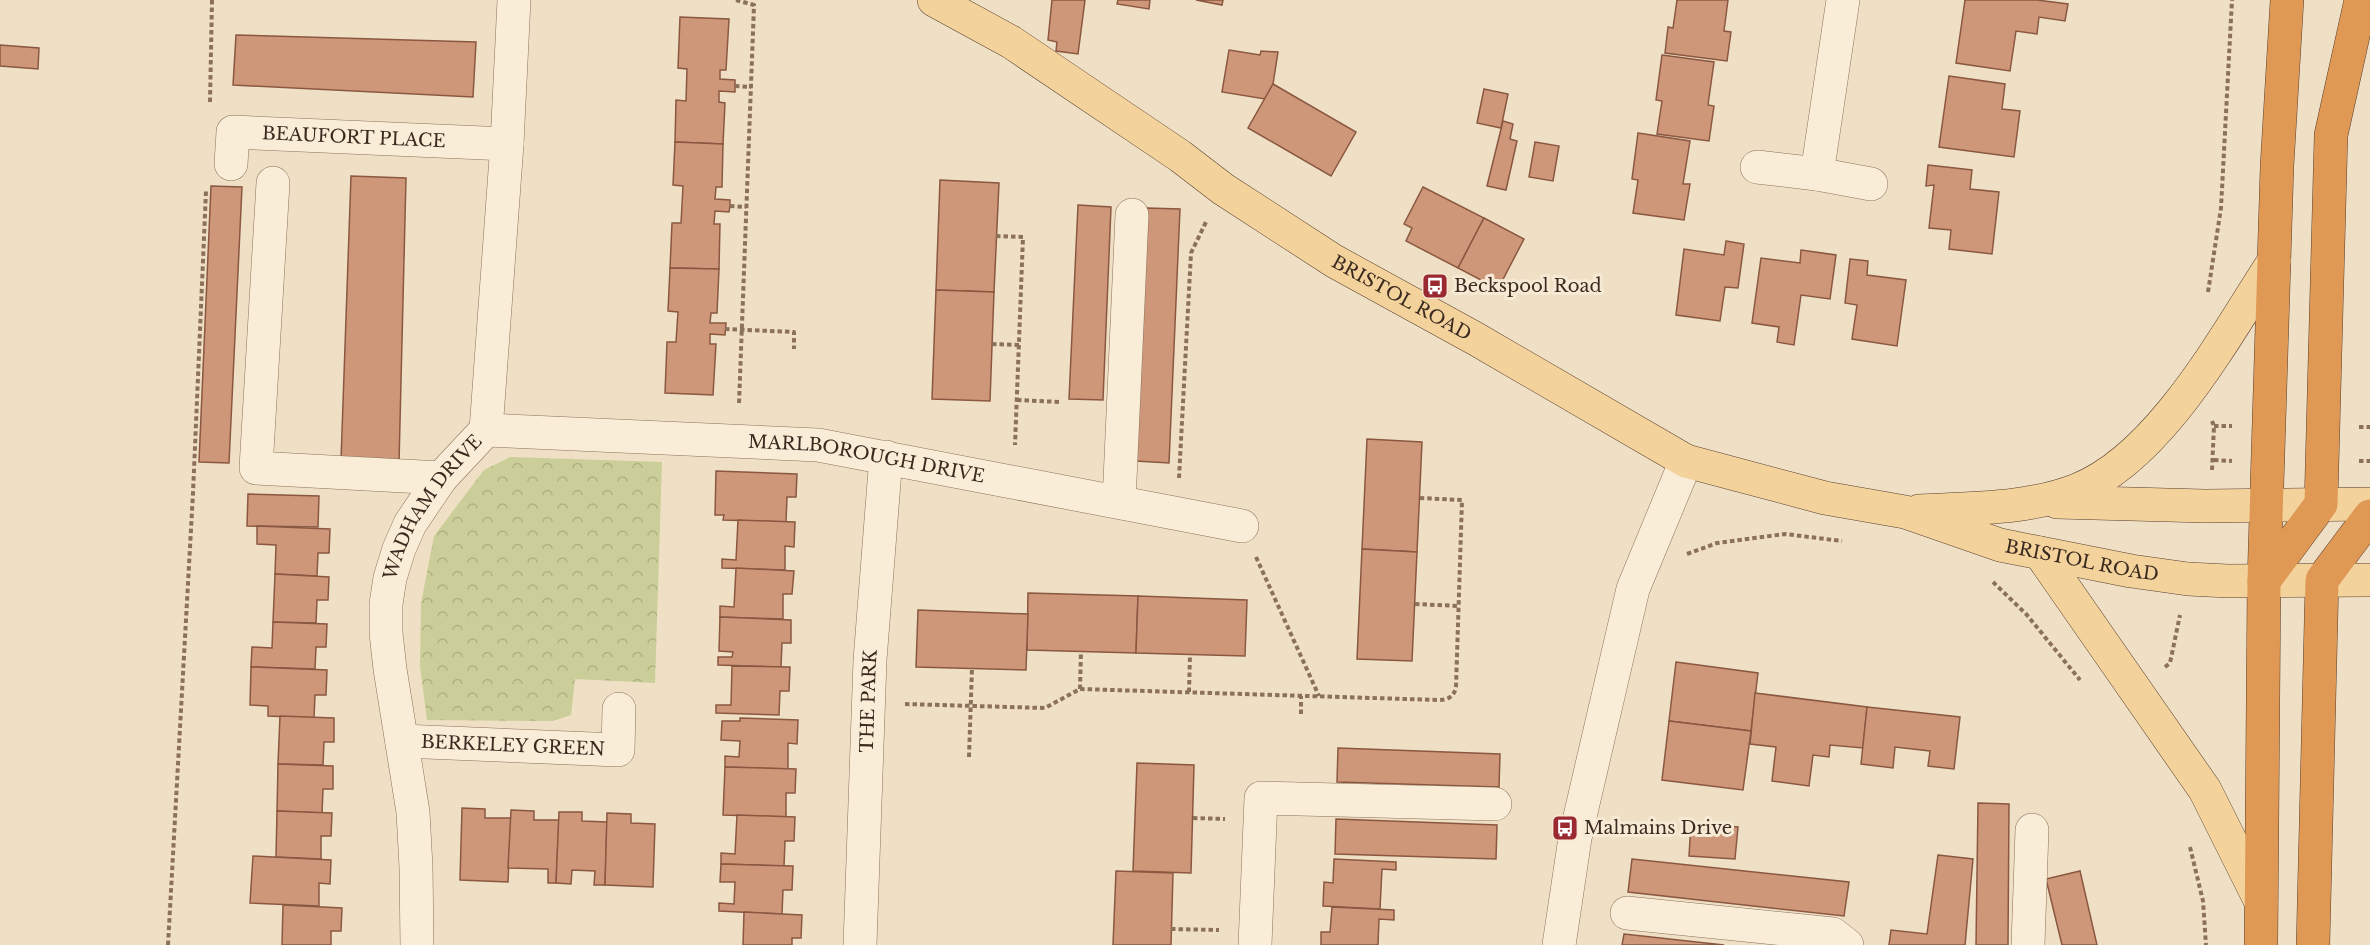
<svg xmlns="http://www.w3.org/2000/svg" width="2370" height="945" font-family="'Libre Baskerville',serif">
  <defs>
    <pattern id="forest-crowns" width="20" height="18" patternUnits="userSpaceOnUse" patternTransform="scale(1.5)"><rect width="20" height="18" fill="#cbce98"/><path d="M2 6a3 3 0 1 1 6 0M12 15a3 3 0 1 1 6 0" fill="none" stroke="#afb183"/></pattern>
  </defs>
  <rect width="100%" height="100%" fill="#efe0c5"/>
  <path fill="url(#forest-crowns)" d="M510,457l152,5 -7,221 -80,-4 -4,36 -18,6 -126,-1 -7,-54 1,-63 13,-67 50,-66z"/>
  <g fill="#ce977a" stroke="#8a5840" stroke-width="1.5">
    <path d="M1052,0h33l-7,54 -22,-3 1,-9 -9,-2z"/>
    <path d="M1118,0h32l-1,9 -32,-5z"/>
    <path d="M1196,0h27l-1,5z"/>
    <path d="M1677,0h51l-4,31 7,1 -4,29 -62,-8 3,-26 5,1z"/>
    <path d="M1965,0h72l31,4 -3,17 -26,-4 -2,17 -21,-3 -6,40 -54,-8z"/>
    <path d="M680,17l49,2 -3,51h-6v9l15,1v12l-16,-1v11l6,1 -2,41 -48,-2 1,-42 10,1 1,-32 -9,-1z"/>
    <path d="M236,35l240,7 -3,55 -240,-12z"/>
    <path d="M0,45l39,3 -1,21 -38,-3z"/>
    <path d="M1229,50l31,5 1,-4 17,1 -5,32 -8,15 -43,-7z"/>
    <path d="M1662,55l52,7 -6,43 6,1 -5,35 -52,-7 5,-33 -6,-1z"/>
    <path d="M1949,76l56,8 -3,25 18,2 -6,46 -75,-10z"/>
    <path d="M1273,84l83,48 -25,44 -83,-48z"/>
    <path d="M1484,89l24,5 -7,34 -24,-5z"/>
    <path d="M1503,121l10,3 -3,15 7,2 -11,49 -19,-4z"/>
    <path d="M1638,133l52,8 -7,43h7l-6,36 -51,-7 5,-33 -6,-1z"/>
    <path d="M675,142l48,2 -1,43h-6l-1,12 15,1v6l-1,6 -14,-1 -1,13h6l-1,45 -49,-1 2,-45h9l2,-37 -10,-1z"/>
    <path d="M1535,142l24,4 -6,35 -24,-4z"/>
    <path d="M1928,165l44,5 -2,19 29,3 -7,62 -43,-5 2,-19 -22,-2 5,-43 -8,1z"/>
    <path d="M351,176l55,2 -7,285 -58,-3z"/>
    <path d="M940,180l59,3 -5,109 -58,-2z"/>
    <path d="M211,186l31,1 -13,276 -30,-1z"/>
    <path d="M1423,187l61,31 -26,50 -52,-27 6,-13 -8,-4z"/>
    <path d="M1078,205l33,2 -8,193 -34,-1z"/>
    <path d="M1147,208l33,1 -11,254 -33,-2z"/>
    <path d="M1484,218l40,21 -26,50 -40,-21z"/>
    <path d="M1726,241l18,3 -6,44 -13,-1 -5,34 -44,-6 8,-66 40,6z"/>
    <path d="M1801,250l35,5 -6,44 -29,-4 -7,50 -17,-3 2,-15 -27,-4 9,-65 39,5z"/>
    <path d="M1850,259l18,2 -1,14 39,5 -9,66 -45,-7 5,-34 -12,-2z"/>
    <path d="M670,268l49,1 -2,44h-6l-1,10h16l-1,12 -15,-1v10h6l-3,51 -48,-2 2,-51h9l2,-30 -10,-1z"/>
    <path d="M936,290l58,2 -4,109 -58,-2z"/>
    <path d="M1367,439l55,3 -5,110 -55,-3z"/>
    <path d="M716,471l81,3 -1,23h-9l-1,25 -63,-2 1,-5h-9z"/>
    <path d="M248,494l71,2 -1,31 -71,-1z"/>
    <path d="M738,520l57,2 -1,25 -9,-1v24l-63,-2v-9l14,1z"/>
    <path d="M257,526l73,3 -1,24h-11l-1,23 -42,-2 1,-29 -19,-1z"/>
    <path d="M1362,549l55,3 -5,109 -55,-2z"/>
    <path d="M736,568l58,3 -2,23h-9v25l-63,-2v-11l14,1z"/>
    <path d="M275,574l54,3 -1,23h-11l-1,23 -43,-1z"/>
    <path d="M1028,593l110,3 -2,57 -109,-3z"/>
    <path d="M1138,596l109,4 -2,56 -109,-3z"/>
    <path d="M918,610l110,4 -2,56 -110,-3z"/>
    <path d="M720,617l71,3v23h-9l-1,24 -63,-2v-8h14l1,-5 -14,-1z"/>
    <path d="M273,622l54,2 -1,23h-10l-1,22 -64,-2 1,-20 20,1z"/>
    <path d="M1676,662l82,11 -7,58 -82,-10z"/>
    <path d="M732,666l58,1 -1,24h-9l-1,24 -63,-2v-8h15z"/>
    <path d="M251,667l76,3 -1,25h-11l-1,23 -46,-2v-10l-18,-1z"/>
    <path d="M1755,693l112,14 -4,41 -33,-3 -1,12 -16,-2 -4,31 -37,-5 4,-34 -26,-3z"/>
    <path d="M1867,707l93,10 -6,52 -26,-3 2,-15 -35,-4 -2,21 -32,-4z"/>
    <path d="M280,716l54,2v24h-10l-1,23 -45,-1z"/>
    <path d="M740,718l58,2 -1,24 -9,-1v26l-63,-2v-11l14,1 1,-16 -19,-1 1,-19h18z"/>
    <path d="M1669,721l82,10 -8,59 -81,-10z"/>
    <path d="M1338,748l162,6 -1,33 -162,-5z"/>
    <path d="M1137,763l57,2 -3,108 -58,-2z"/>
    <path d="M278,764l55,2v23h-10l-1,24 -45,-2z"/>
    <path d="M725,767l71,2 -1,24h-9v24l-63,-2z"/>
    <path d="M1978,803l31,1 -1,141h-32z"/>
    <path d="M462,808l23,1v9h26l-3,64 -48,-2z"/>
    <path d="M511,810l23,1v9h25l-3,63h-8v-14l-40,-1z"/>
    <path d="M277,811l55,2 -1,23h-10v23l-45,-2z"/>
    <path d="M559,812h23v9l25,1 -2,63h-11l1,-14 -23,-1 -1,14 -15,-1z"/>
    <path d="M607,813l24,1v9l24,1 -2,63 -48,-2z"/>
    <path d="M737,815l58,2 -1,24h-9l-1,25 -63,-2v-11l14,1z"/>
    <path d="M1336,819l161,6 -1,34 -161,-5z"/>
    <path d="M1691,823l47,4 -3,32 -46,-3z"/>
    <path d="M1938,855l35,4 -8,86h-76l2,-15 36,4z"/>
    <path d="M253,856l78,4 -1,24 -11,-1v23l-69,-3z"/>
    <path d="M1334,859l62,3v8l-14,-1 -2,40 -57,-3 1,-24 9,1z"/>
    <path d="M1632,859l217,23 -5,34 -216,-24z"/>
    <path d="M721,864l72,2 -1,24h-9l-1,24 -63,-3v-8l15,1 1,-22h-15z"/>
    <path d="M1116,871l57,2 -2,72h-58z"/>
    <path d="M2080,871l17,74h-35l-16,-66z"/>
    <path d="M283,905l59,3 -1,23h-10v14h-49z"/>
    <path d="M1332,907l62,3v10l-15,-1 -1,26h-57v-13h9z"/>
    <path d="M744,912l58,3 -1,23h-9v7h-49z"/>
    <path d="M1624,934l100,11h-102z"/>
  </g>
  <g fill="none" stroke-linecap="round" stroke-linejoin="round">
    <defs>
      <g id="minor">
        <path id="s1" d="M231,164l2,-32 274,12"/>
        <path d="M1757,167l60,7 54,10"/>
        <path d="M1817,174l26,-174"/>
        <path d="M273,183l-17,285 185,10"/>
        <path id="s2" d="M486,430l332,15 424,81"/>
        <path d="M1119,502l13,-287"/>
        <path id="s3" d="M402,741l216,9 1,-41"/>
        <path d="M1627,913l206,21 14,11"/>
        <path id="s4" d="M417,945l-1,-78 -3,-55 -23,-143 -4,-36v-29l4,-26 9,-29 11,-25 31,-46 45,-48 21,-286 7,-144"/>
        <path id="s5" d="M860,945l10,-285 16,-203"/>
        <path d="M1255,945l6,-147 234,6"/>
        <path d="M1559,945l16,-107 58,-249 53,-128"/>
        <path d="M2028,945l4,-115"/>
      </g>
      <g id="major">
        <path id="s6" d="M934,0l77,42 169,114 43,33 111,72 142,78 210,122 139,37 80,14 95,33 131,26 57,8 40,2 142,-1"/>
        <path d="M2057,502l148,4 165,-2"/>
        <path d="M1919,511c52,-3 110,-2 158,-21 83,-32 150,-157 197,-229"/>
        <path d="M2040,553l165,237 56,112"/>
      </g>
      <g id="highway">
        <path d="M2264,581l57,-77 10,-369 30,-135"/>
        <path d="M2261,945l3,-364 13,-415 10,-166"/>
        <path d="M2313,945l9,-365 48,-64"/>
      </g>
    </defs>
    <use href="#minor" stroke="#8b715a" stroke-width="34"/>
    <use href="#major" stroke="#583f2f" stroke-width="34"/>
    <use href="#highway" stroke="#583f2f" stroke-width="34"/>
    <g stroke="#8b715a" stroke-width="4" stroke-dasharray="4.5 3" stroke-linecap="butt">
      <path d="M736,0l18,5 -15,399"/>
      <path d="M735,86l16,1"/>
      <path d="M210,102l2,-102"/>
      <path d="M730,206l16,1"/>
      <path d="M996,236l27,1 -8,208"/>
      <path d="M2208,292l13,-84 11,-208"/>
      <path d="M725,329l69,3v17"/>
      <path d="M992,344l27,1"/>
      <path d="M1017,400l43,2"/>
      <path d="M2214,426h18"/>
      <path d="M2359,427h11"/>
      <path d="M2214,460l18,1"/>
      <path d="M2359,461h11"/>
      <path d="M2212,470l2,-44 -2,-5"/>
      <path d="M1179,478l12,-225 15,-31"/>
      <path d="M1687,554l30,-11 68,-9 57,7"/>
      <path d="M1256,557l63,139"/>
      <path d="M1993,582l34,33 53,65"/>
      <path d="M1415,604l44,2"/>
      <path d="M2165,667l5,-4 10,-48"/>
      <path d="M1080,689l1,-37"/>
      <path d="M1189,692l1,-37"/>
      <path d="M905,704l140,4 35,-19 358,11c10,0 16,-3 18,-13l6,-187 -42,-2"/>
      <path d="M1301,714v-18"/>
      <path d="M969,757l3,-89"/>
      <path d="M1193,818l32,1"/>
      <path d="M2190,847l13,54 3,44"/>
      <path d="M1171,929l48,1"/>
      <path d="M168,945l25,-452 13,-302"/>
    </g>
    <use href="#minor" stroke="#faedd8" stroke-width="33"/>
    <use href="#major" stroke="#f3d29c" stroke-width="33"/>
    <use href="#highway" stroke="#df9955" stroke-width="33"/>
  </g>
  <defs>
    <symbol id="bus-square" viewBox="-11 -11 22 22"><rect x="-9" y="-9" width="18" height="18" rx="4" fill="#9b2932" stroke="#f6ead5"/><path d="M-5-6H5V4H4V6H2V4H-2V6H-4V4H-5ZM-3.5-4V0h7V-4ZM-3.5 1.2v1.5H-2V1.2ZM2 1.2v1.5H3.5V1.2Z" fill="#fff"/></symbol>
  </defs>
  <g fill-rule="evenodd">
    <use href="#bus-square" x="1420" y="271" width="30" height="30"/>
    <use href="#bus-square" x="1550" y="813" width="30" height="30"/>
  </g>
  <g text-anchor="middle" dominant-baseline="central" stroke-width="6" stroke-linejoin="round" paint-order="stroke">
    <g font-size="18" fill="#3a2a1f" stroke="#f6ead5">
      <text stroke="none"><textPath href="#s1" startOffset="153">BEAUFORT PLACE</textPath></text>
      <text stroke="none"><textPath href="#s6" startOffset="555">BRISTOL ROAD</textPath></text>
      <text stroke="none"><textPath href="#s2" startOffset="382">MARLBOROUGH DRIVE</textPath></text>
      <text stroke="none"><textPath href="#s4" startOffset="453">WADHAM DRIVE</textPath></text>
      <text stroke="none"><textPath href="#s6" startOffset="1292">BRISTOL ROAD</textPath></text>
      <text stroke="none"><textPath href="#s5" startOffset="244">THE PARK</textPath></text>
      <text stroke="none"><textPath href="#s3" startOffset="111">BERKELEY GREEN</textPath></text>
    </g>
    <g font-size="18" fill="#3a2a1f" stroke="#f6ead5" text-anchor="start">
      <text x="1454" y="286">Beckspool Road</text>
      <text x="1584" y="828">Malmains Drive</text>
    </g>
  </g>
</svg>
